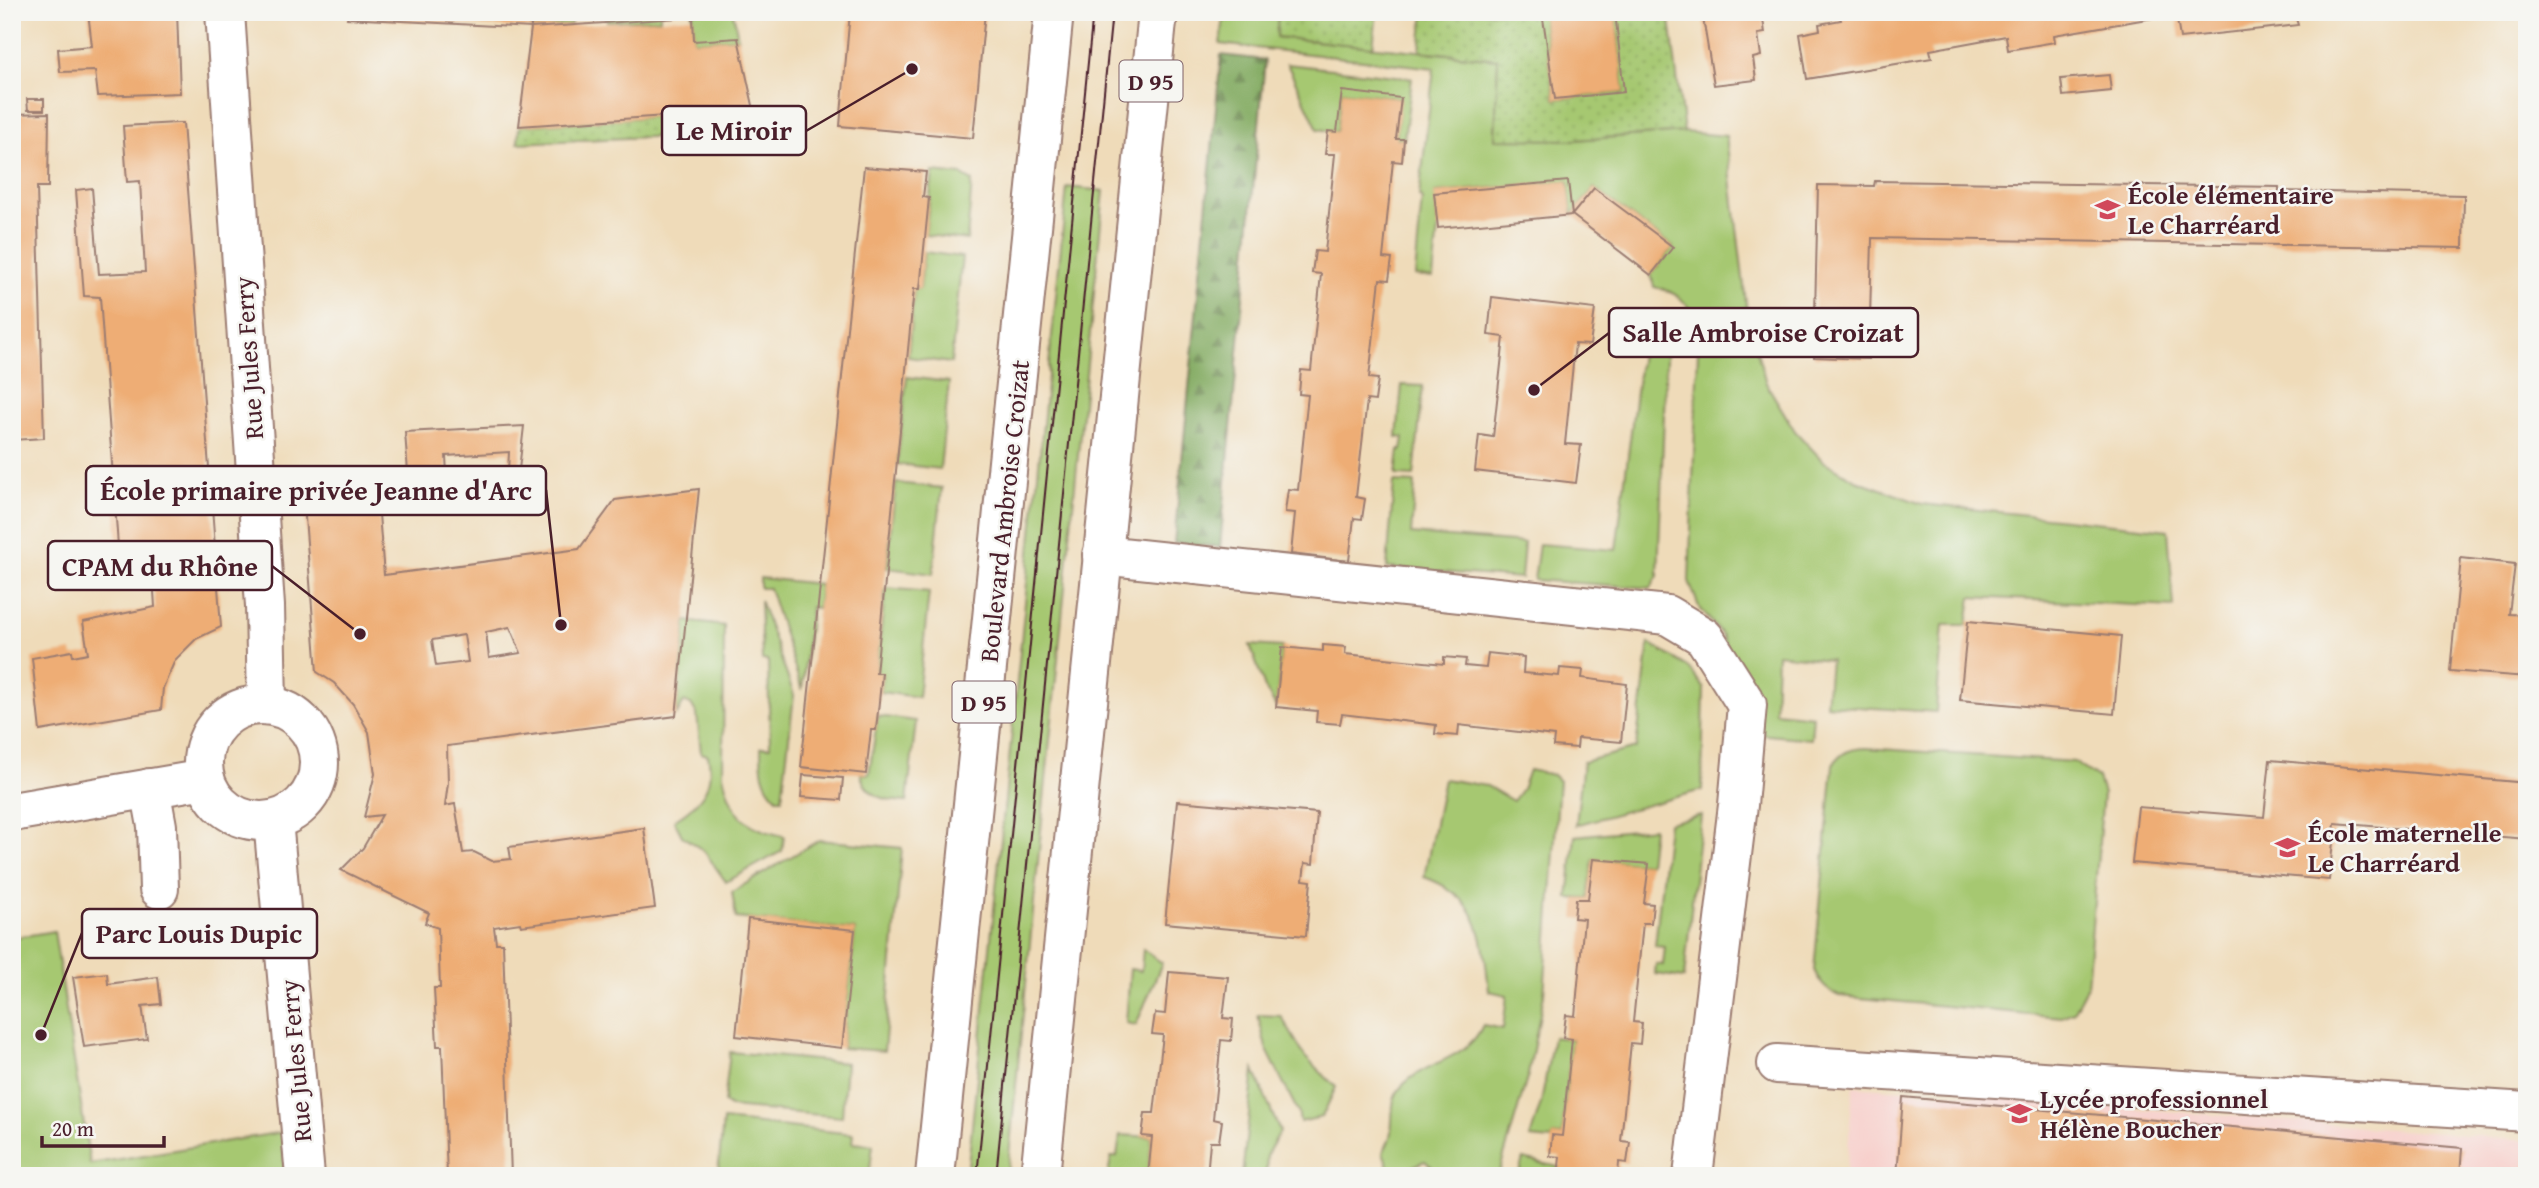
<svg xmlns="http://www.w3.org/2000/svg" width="2539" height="1188" font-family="'Gentium Book Plus',serif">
  <defs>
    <pattern id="forest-firs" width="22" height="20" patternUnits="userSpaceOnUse" patternTransform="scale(1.75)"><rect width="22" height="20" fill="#84ac63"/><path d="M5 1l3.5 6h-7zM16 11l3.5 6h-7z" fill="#6e8b52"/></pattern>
    <pattern id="garden-dots" width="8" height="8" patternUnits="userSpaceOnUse" patternTransform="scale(1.75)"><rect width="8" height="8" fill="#a6c871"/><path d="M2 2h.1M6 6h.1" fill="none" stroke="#90ab62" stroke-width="1.8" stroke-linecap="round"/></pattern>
  </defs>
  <rect width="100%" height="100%" fill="#f6f6f2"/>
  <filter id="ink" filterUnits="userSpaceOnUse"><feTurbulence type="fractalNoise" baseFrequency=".0143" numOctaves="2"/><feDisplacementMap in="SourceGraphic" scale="14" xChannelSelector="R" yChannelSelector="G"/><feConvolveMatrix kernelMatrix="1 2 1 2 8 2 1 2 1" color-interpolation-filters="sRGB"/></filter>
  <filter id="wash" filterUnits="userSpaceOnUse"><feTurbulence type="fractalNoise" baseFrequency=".00686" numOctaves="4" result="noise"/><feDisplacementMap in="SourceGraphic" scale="28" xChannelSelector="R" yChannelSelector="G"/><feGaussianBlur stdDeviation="1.57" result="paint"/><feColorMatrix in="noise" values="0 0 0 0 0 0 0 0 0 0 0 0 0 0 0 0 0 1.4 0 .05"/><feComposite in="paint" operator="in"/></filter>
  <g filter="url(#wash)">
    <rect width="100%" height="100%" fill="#efdbb9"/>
    <path fill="#f7d0cc" d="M1853,1086l674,54 -2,36h-679z"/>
    <g fill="#a6c871" stroke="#78744e" stroke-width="2">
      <path d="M531,12h40v13l-40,3z"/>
      <path d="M606,12h54v7l-53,2z"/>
      <path d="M692,12h41l5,26 -44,3z"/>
      <path d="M1225,12l53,4 -2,21 222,22 -3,79 79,2 110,-8 42,4 22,184 18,63 29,48 28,30 33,19 66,24 246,26 6,77 -203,-10 -4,28h-24l-7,87 -110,-7 4,-45 -53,-6 -2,58 38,4 -2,23 -54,-5 -35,-99 -23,-28 -10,-26 10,-256c-10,-21 -21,-34 -45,-38l-3,-12 22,-28 -79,-59 -22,27 -4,-34 -133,12 3,35 -5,50 -18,-2 7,-78 -3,-1 15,-129 -214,-24z"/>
      <path d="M1287,64l125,14 -8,61h-8l4,-41 -58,-7 -5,41 -19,-3z"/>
      <path d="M933,172l29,3 10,6 -5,59 -42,-5z"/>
      <path d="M1067,187l37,4 -97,985h-40z"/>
      <path d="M924,252l38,5 -11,106 -43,-6 6,-68h6z"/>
      <path d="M1649,318l11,2 7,13 -9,243 -7,12 -117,-8 5,-36 77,6 29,-229z"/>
      <path d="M907,377l42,5 -9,87 -43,-5z"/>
      <path d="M1402,385l21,1 -9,90 -18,-1 3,-25h3l2,-12 -7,-1z"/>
      <path d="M1394,482l21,1 -4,51 113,9 -3,35 -134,-10z"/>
      <path d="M896,483l46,5 -9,86 -46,-6z"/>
      <path d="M760,578l60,6 -2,24 -7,-1 -9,83 -33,-102h-9z"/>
      <path d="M886,588l43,4 -11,105 -38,-5 2,-18 -6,-1z"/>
      <path d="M760,600l34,95 -12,103h-5c-16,-15 -16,-30 -16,-51h9l-2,-86 -6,-1z"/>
      <path d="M686,621l38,5 -1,149c9,40 21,53 61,61l-2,15 -56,31 -22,-31 -22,-15 -8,-16c27,-17 41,-32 34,-65l-7,-2 -4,-39 -6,-10 -7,-2 -8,14z"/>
      <path d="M1649,643l39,24 16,21 -2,102 -126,35 7,-63 53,-14z"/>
      <path d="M1250,645l32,2 -6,60 -11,-19z"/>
      <path d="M878,716l38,5 -9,81c-21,-1 -42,-6 -46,-28h8z"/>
      <path d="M1865,748l209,14 24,16 5,16 -16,192 -14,26 -11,5 -223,-21c-14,-6 -19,-13 -25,-26l19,-205c8,-13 17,-16 32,-17z"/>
      <path d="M1529,770l24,5 6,6 -15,213 -16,81 -30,101h-56l-17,-15 -22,10 -14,-2 -6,-17c17,-25 1,-46 19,-66 25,-26 66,-26 81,-61l20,4 4,-34 -18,-4c-6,-54 -7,-94 -65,-114l20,-98 43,7 26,15 9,-12z"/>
      <path d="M1701,815l-17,163 -29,-4 1,-10 7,1 2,-18 -10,-1 13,-123z"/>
      <path d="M1653,828l-4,36 -56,-5 -5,40 -20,-1 7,-62z"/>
      <path d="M819,840l83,8 -18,203 -42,-3 13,-118 -119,-12 -4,-26z"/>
      <path d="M54,931l36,233 193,-32 2,44h-273v-238z"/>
      <path d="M1143,949l19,14 -26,62 -10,-2 4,-54 11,2z"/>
      <path d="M1258,1015l23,1 24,41 31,30 -14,30 -22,5 -2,-10 -32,-64z"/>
      <path d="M1553,1037l19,2 -10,97 -9,-1 -1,5 -22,-2 11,-35z"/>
      <path d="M730,1052l116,11 -4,54 -112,-10 -6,-4z"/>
      <path d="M1254,1070l26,62 -13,22 -1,22h-24z"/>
      <path d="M723,1120l130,14 -1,9 21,2 -4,31 -151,-3z"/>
      <path d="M1120,1135l32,2 -4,39h-40l3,-19h6z"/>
      <path d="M1523,1159l36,8 -1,9h-40z"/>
    </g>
    <path fill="url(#forest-firs)" stroke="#676647" stroke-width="2" d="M1221,55l44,5 -45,487 -46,-4z"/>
    <g fill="url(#garden-dots)" stroke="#78744e" stroke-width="2">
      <path d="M1259,12h118l-4,35 -97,-10 2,-21z"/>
      <path d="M1424,12h118l13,87 69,-7 -9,-80h54l15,120 -110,8 -79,-1 3,-80 -78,-8z"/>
      <path d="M754,110l4,22 -240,11 1,-17z"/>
    </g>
    <g id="blocks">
      <g fill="#eead75" fill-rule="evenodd">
        <path d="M88,12h89l3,81 -82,3 -3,-25 -35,1 -2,-23 34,-3z"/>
        <path d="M348,12h183v16l-184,-10z"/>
        <path d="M850,12h135l-12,126 -133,-12z"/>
        <path d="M1542,12h73l9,80 -69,7z"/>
        <path d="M1702,12h60l3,21 -7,1 3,22 -8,2 3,22 -42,5z"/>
        <path d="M1842,12h63l1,3 15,-3h373l4,13 -118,13 -4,-24 -122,21 1,7 -47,8 -2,-14 -76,14 2,8 -125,21 -7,-45 20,-4 -1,-6 22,-4 -2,-7z"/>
        <path d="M693,17l1,24 44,-3 16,72 -235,16 12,-98z"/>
        <path d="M2109,75l2,16 -48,5 -2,-17z"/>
        <path d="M1342,91l59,7 -5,41h8l-2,23 -9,-1 -10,97 9,1 -3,21 -9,-1 -11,99 9,1 -3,22 -8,-1 -11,97 9,2 -3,20 -8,-1 -5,43 -58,-7 4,-41 -10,-1 3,-23 10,1 10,-95 -9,-1 2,-24 10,1 10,-97 -9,-1 3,-22 10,1 10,-98h-10l3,-23 9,1z"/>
        <path d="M27,99h17v11h-16z"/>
        <path d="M49,113l-1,74h-11l7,251 -32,2v-326z"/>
        <path d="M177,123h6l38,504 -25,12 -21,21 -12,28 -2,22 -121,21 -8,-73 40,-7 1,5 15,-3 -5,-31 72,-15 -2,-32 -16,2 -1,-18 -17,1 -19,-263 -16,-1 -8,-106 16,-2 7,86 46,-2 -5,-91 -13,1 -4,-56z"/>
        <path d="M864,167l62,5 -3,25 6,1 -9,91h-6l-38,384h6l-6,57h-5l-5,44 -65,-7z"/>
        <path d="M1568,181l4,34 22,-27 79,59 -22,28 -79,-60 -134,13 -4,-35z"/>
        <path d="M1875,181l404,6v4l185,4 -1,53 -591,-10 -3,121 -55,-2 4,-172 56,1z"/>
        <path d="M1492,297l103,12 -5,36 -15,-1 -10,100 16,1 -5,38 -101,-12 4,-36 14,2 11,-100 -16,-2z"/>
        <path d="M524,426l-8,70 -106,3 -5,-67zM509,452l-1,19 -61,3 -1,-18z"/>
        <path d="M699,489l-23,227 -229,30 1,37 -3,23 10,-2 8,49 11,-1 18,9 19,-2 -2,-12 135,-19 11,80 -134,18 -1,-3 -26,4 2,16h7l8,233h-64l-5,-130h-5l-3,-58h6l-2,-60 -13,-5 4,-10 -88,-43 22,-22 19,-33 -18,2 11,-43 -6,-42 -16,-28 -19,-21 -17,-11 -13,-168 74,-2 6,73 195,-26 36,-49zM510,627l11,26 -32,5 -3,-26zM464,635l4,27 -32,4 -4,-26z"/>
        <path d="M2461,558l54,6 -6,50 18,1v62l-77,-6z"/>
        <path d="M1968,621l153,15 -7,78 -154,-14z"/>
        <path d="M1323,645l23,2 -1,7 99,10v-7l22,2 -1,7 21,2 2,-15 36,4 -1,16 36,3 1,-8 23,2 -1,8 45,6 -6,58 -43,-4 -1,10 -24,-2 1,-10 -95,-11 -1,11 -23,-2 1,-9 -94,-11 -2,10 -24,-2 1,-11 -41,-4 6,-60 41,4z"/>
        <path d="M2270,760l257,23v56l-192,-16 -6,57 -197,-17 6,-56 126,10z"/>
        <path d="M803,775l40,3 -2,22 -40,-3z"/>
        <path d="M1177,801l140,12 -4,51 -8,-1 -2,17 8,1 -5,55 -141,-13z"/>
        <path d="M1593,859l56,5 -5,39 9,1 -2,19h-8l-10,99 9,1 -2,21 -9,-1 -10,98 9,1 -3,21 -8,-1 -1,14h-60l2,-19 -10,-1 2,-21 10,1 10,-97 -9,-1 3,-23 9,1 9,-97 -10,-1 2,-19h12z"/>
        <path d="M748,919l107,11 -13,118 -106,-12z"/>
        <path d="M1169,972l59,5 -5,41 10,1 -2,22 -10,-1 -8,79 9,2 -3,21h-9l-3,34h-59l4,-39 -10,-1 3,-23h9l9,-78 -11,-1 3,-21 10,1z"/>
        <path d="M107,973l1,11 50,-7 3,27 -19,2 5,33 -63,8 -11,-70z"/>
        <path d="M1903,1097l559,51 -2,28h-563z"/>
      </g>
    </g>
  </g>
  <g filter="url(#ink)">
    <use href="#blocks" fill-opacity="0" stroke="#9c7d72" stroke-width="2"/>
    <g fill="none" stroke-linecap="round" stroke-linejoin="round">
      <defs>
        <g id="minor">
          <path d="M225,12l40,594 2,99"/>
          <path d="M1102,555l565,60 37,22 43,68 -9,100 -45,371"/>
          <circle cx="261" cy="763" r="58"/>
          <path d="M150,788l7,38 2,63"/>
          <path d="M12,812l193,-33"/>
          <path d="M273,820l32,356"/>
          <path d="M1777,1064l750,48"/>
        </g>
        <g id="major">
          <path d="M935,1176l119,-1164"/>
          <path d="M1040,1176l118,-1164"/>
        </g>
      </defs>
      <use href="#minor" stroke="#9c7d72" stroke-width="42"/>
      <use href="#major" stroke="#9c7d72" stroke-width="42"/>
      <use href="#minor" stroke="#fff" stroke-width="38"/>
      <use href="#major" stroke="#fff" stroke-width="38"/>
      <g stroke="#4a1f2b" stroke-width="2">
        <path d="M977,1176l116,-1164"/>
        <path d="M996,1176l116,-1164"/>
      </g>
    </g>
  </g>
  <defs>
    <symbol id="school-bare" viewBox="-9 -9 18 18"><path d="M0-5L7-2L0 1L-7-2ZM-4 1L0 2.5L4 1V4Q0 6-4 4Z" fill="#d1495b" stroke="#f6f6f2" stroke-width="2.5" paint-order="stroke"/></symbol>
  </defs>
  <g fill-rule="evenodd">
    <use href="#school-bare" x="2090" y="192" width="35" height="35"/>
    <use href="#school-bare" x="2270" y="830" width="35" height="35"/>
    <use href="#school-bare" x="2002" y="1096" width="35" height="35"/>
  </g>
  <g text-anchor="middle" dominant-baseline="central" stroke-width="5" stroke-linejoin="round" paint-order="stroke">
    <g fill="#f6f6f2" stroke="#7e6067" stroke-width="2">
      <rect x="1119.5" y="60.5" width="63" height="41" rx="5"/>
      <rect x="952.5" y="681.5" width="63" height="41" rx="5"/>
    </g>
    <g font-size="24" font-weight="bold" fill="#4a1f2b">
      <text x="1151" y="81">D 95</text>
      <text x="984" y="702">D 95</text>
    </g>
    <g font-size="26" font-weight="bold" fill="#4a1f2b" stroke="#f6f6f2" text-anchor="start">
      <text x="2128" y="194">École élémentaire<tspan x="2128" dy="30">Le Charréard</tspan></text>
      <text x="2308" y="832">École maternelle<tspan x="2308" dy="30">Le Charréard</tspan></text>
      <text x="2040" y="1098">Lycée professionnel<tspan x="2040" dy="30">Hélène Boucher</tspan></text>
    </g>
    <g font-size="26" fill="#4a1f2b" stroke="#f6f6f2">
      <text transform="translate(248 358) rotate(-94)">Rue Jules Ferry</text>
      <text transform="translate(1004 511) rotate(-84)">Boulevard Ambroise Croizat</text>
      <text transform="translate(295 1061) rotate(-95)">Rue Jules Ferry</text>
    </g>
  </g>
  <path fill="none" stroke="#4a1f2b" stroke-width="2.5" d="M912 69L806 131M1534 390L1609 333M561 625L546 490M360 634L272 566M41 1035L82 933"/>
  <g fill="#4a1f2b" stroke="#f6f6f2" stroke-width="2.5">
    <circle cx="912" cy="69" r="7"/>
    <circle cx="1534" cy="390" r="7"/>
    <circle cx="561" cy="625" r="7"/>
    <circle cx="360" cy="634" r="7"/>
    <circle cx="41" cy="1035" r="7"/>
  </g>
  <g fill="#f6f6f2" stroke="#4a1f2b" stroke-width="2.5">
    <rect x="662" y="106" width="144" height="49" rx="7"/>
    <rect x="1609" y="308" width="309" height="49" rx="7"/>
    <rect x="86" y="466" width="460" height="49" rx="7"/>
    <rect x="48" y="541" width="224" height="49" rx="7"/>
    <rect x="82" y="909" width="235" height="49" rx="7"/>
  </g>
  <g font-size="28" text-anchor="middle" font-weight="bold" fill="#4a1f2b">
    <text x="734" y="140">Le Miroir</text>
    <text x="1763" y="342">Salle Ambroise Croizat</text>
    <text x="316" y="500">École primaire privée Jeanne d'Arc</text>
    <text x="160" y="576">CPAM du Rhône</text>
    <text x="199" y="943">Parc Louis Dupic</text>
  </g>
  <rect width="2539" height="1188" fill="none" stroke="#f6f6f2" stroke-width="42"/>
  <path d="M42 1136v10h122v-10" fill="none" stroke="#4a1f2b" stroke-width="3.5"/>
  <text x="52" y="1136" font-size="21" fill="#4a1f2b" stroke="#f6f6f2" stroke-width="5" paint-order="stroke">20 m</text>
</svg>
